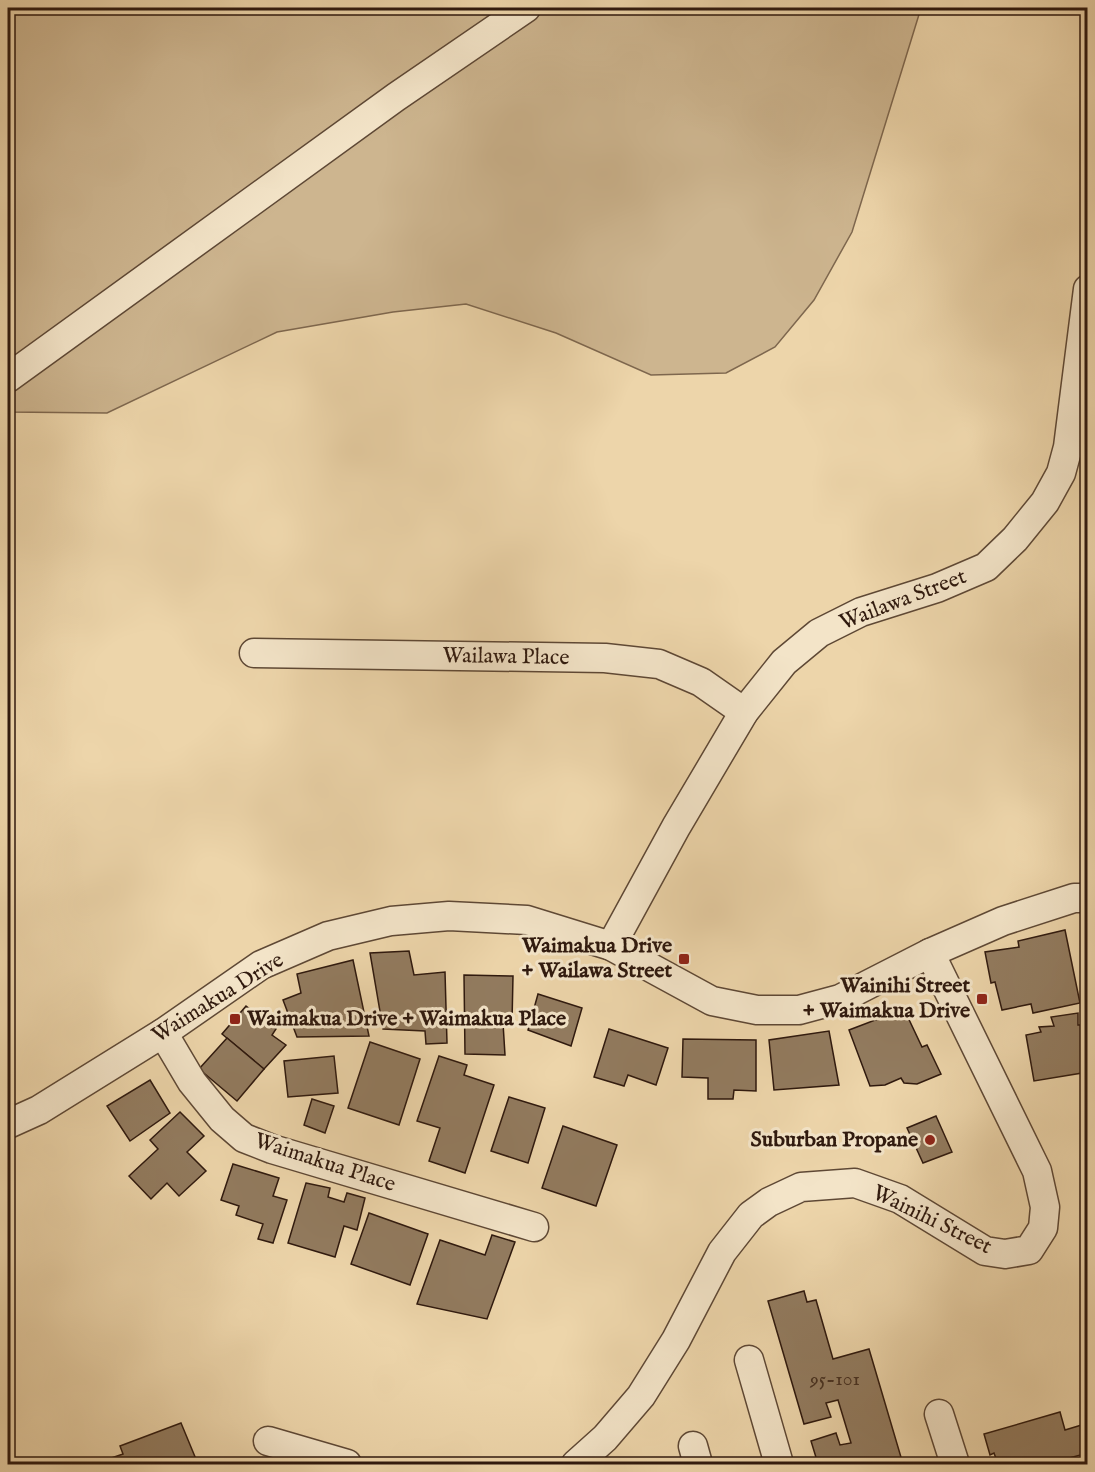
<svg xmlns="http://www.w3.org/2000/svg" width="1095" height="1472" font-family="'IM FELL English',serif">
  <rect width="100%" height="100%" fill="#edd5aa"/>
  <filter id="stains"><feTurbulence type="fractalNoise" baseFrequency=".00333" numOctaves="4"/><feColorMatrix values="0 0 0 0 .2 0 0 0 0 .09 0 0 0 0 .02 0 0 0 .5 -.17"/></filter>
  <radialGradient id="worn" r=".72"><stop offset=".6" stop-color="#630" stop-opacity="0"/><stop offset="1" stop-color="#630" stop-opacity=".3"/></radialGradient>
  <path fill="#cdb58f" stroke="#7e674e" stroke-width="1.5" d="M8,8h913l-69,224 -38,68 -39,47 -49,26 -75,2 -95,-42 -90,-29 -73,8 -116,20 -170,81 -99,-1z"/>
  <g fill="#927b5f" stroke="#2f190e" stroke-width="1.5">
    <path d="M1065,930l15,73 -47,10 -2,-9 -29,6 -7,-28 -4,1 -6,-31 34,-5 -1,-6z"/>
    <path d="M409,951l5,24 31,-3 2,71 -21,1 -1,-13 -42,-2 -13,-76z"/>
    <path d="M353,960l16,76 -72,1 -14,-37 18,-7 -4,-19z"/>
    <path d="M464,975l49,1 -1,47h-9l2,32 -40,-1z"/>
    <path d="M538,994l44,14 -11,38 -43,-16z"/>
    <path d="M246,1006l30,23 -4,6 14,10 -22,24 -42,-35z"/>
    <path d="M904,1009l18,38 5,-2 14,29 -24,10 -13,-1 -3,-5 -16,7 -15,1 -21,-56z"/>
    <path d="M1078,1013v12h4l6,31v16l-54,9 -8,-46 15,-3 -2,-5 15,-1 -3,-9z"/>
    <path d="M609,1029l59,19 -12,37 -28,-10 -4,11 -30,-9z"/>
    <path d="M829,1031l10,54 -65,5 -5,-50z"/>
    <path d="M227,1038l37,31 -27,32 -38,-32z"/>
    <path d="M683,1039l73,1v51l-22,-1 -1,9h-25v-21l-26,-1z"/>
    <path d="M370,1042l50,17 -21,66 -51,-17z"/>
    <path d="M334,1056l4,37 -50,4 -4,-36z"/>
    <path d="M439,1056l28,9 -3,10 30,10 -29,88 -36,-12 11,-33 -23,-7z"/>
    <path d="M150,1080l20,33 -40,28 -23,-35z"/>
    <path d="M509,1097l36,11 -17,55 -37,-12z"/>
    <path d="M312,1099l22,7 -9,27 -21,-8z"/>
    <path d="M180,1112l24,24 -17,16 19,19 -27,25 -12,-13 -16,16 -22,-23 29,-27 -8,-9z"/>
    <path d="M936,1116l16,36 -29,11 -16,-35z"/>
    <path d="M563,1126l54,19 -21,61 -54,-18z"/>
    <path d="M233,1164l46,14 -6,18 14,4 -14,43 -15,-4 5,-15 -27,-9 3,-9 -18,-6z"/>
    <path d="M306,1183l24,5 -2,9 16,5 3,-9 18,5 -8,32 -13,-4 -9,31 -47,-14z"/>
    <path d="M369,1213l59,21 -18,51 -59,-21z"/>
    <path d="M492,1235l23,7 -28,77 -70,-15 23,-64 45,15z"/>
    <path d="M804,1291l3,11 9,-2 17,59 36,-10 34,115h-85l-7,-23 25,-8 4,12 11,-2 -13,-43 -12,3 5,14 -27,7 -36,-123z"/>
    <path d="M1060,1412l5,18 23,-7v30l-41,11h-49l-4,-11 -4,2 -6,-21z"/>
    <path d="M181,1423l17,41h-104l29,-10 -3,-8z"/>
  </g>
  <g fill="none" stroke-linecap="round" stroke-linejoin="round">
    <defs>
      <g id="minor">
        <path d="M8,378l388,-281 130,-89"/>
        <path d="M254,653l351,5 54,6 42,18 43,30"/>
        <path d="M611,946l65,-119 68,-115 40,-50 35,-29 42,-21 76,-24 49,-21 29,-28 30,-37 16,-29 7,-26 20,-158"/>
        <path d="M163,1033l29,49 30,37 22,19 28,11 262,78"/>
        <path d="M8,1124l31,-14 124,-77 98,-68 67,-29 63,-15 58,-5 78,4 84,26 101,55 45,9h42l41,-11 90,-46 73,-32 71,-23h14"/>
        <path d="M749,1360l30,104"/>
        <path d="M939,1414l16,50"/>
        <path d="M268,1441l79,23"/>
        <path d="M693,1446l5,18"/>
        <path d="M576,1464l29,-26 36,-42 35,-56 46,-88 29,-37 18,-13 32,-15 54,-4 45,16 85,52 20,3 24,-4 14,-22 2,-21 -8,-36 -107,-218"/>
      </g>
    </defs>
    <use href="#minor" stroke="#5e4835" stroke-width="31"/>
    <use href="#minor" stroke="#f3e4c8" stroke-width="28"/>
  </g>
  <g fill="#8f2418" stroke="#f3e4c8" stroke-width="2">
    <rect x="678" y="953" width="12" height="12" rx="3"/>
    <rect x="976" y="993" width="12" height="12" rx="3"/>
    <rect x="229" y="1013" width="12" height="12" rx="3"/>
    <circle cx="930" cy="1140" r="6"/>
  </g>
  <g text-anchor="middle" dominant-baseline="central" stroke-width="6" stroke-linejoin="round" paint-order="stroke">
    <g font-size="20" fill="#483222">
      <text x="835" y="1379">95-101</text>
    </g>
    <g font-size="22" fill="#2f190e" stroke="#f3e4c8">
      <text transform="translate(903 600) rotate(-21)">Wailawa Street</text>
      <text transform="translate(506 657) rotate(1)">Wailawa Place</text>
      <text transform="translate(218 998) rotate(-32)">Waimakua Drive</text>
      <text transform="translate(325 1163) rotate(18)">Waimakua Place</text>
      <text transform="translate(932 1220) rotate(26)">Wainihi Street</text>
    </g>
    <g font-size="22" font-weight="bold" fill="#2f190e" stroke="#f3e4c8" text-anchor="end">
      <text x="672" y="946">Waimakua Drive<tspan x="672" dy="25">+ Wailawa Street</tspan></text>
      <text x="970" y="986">Wainihi Street<tspan x="970" dy="25">+ Waimakua Drive</tspan></text>
      <text x="247" y="1019" text-anchor="start">Waimakua Drive + Waimakua Place</text>
      <text x="918" y="1140">Suburban Propane</text>
    </g>
  </g>
  <rect width="1095" height="1472" fill="none" stroke="#edd5aa" stroke-width="30"/>
  <rect x="9" y="9" width="1077" height="1454" fill="none" stroke="#2f190e" stroke-width="3"/>
  <rect x="15" y="15" width="1065" height="1442" fill="none" stroke="#2f190e" stroke-width="1.5"/>
  <rect width="100%" height="100%" filter="url(#stains)"/>
  <rect width="100%" height="100%" fill="url(#worn)"/>
</svg>
